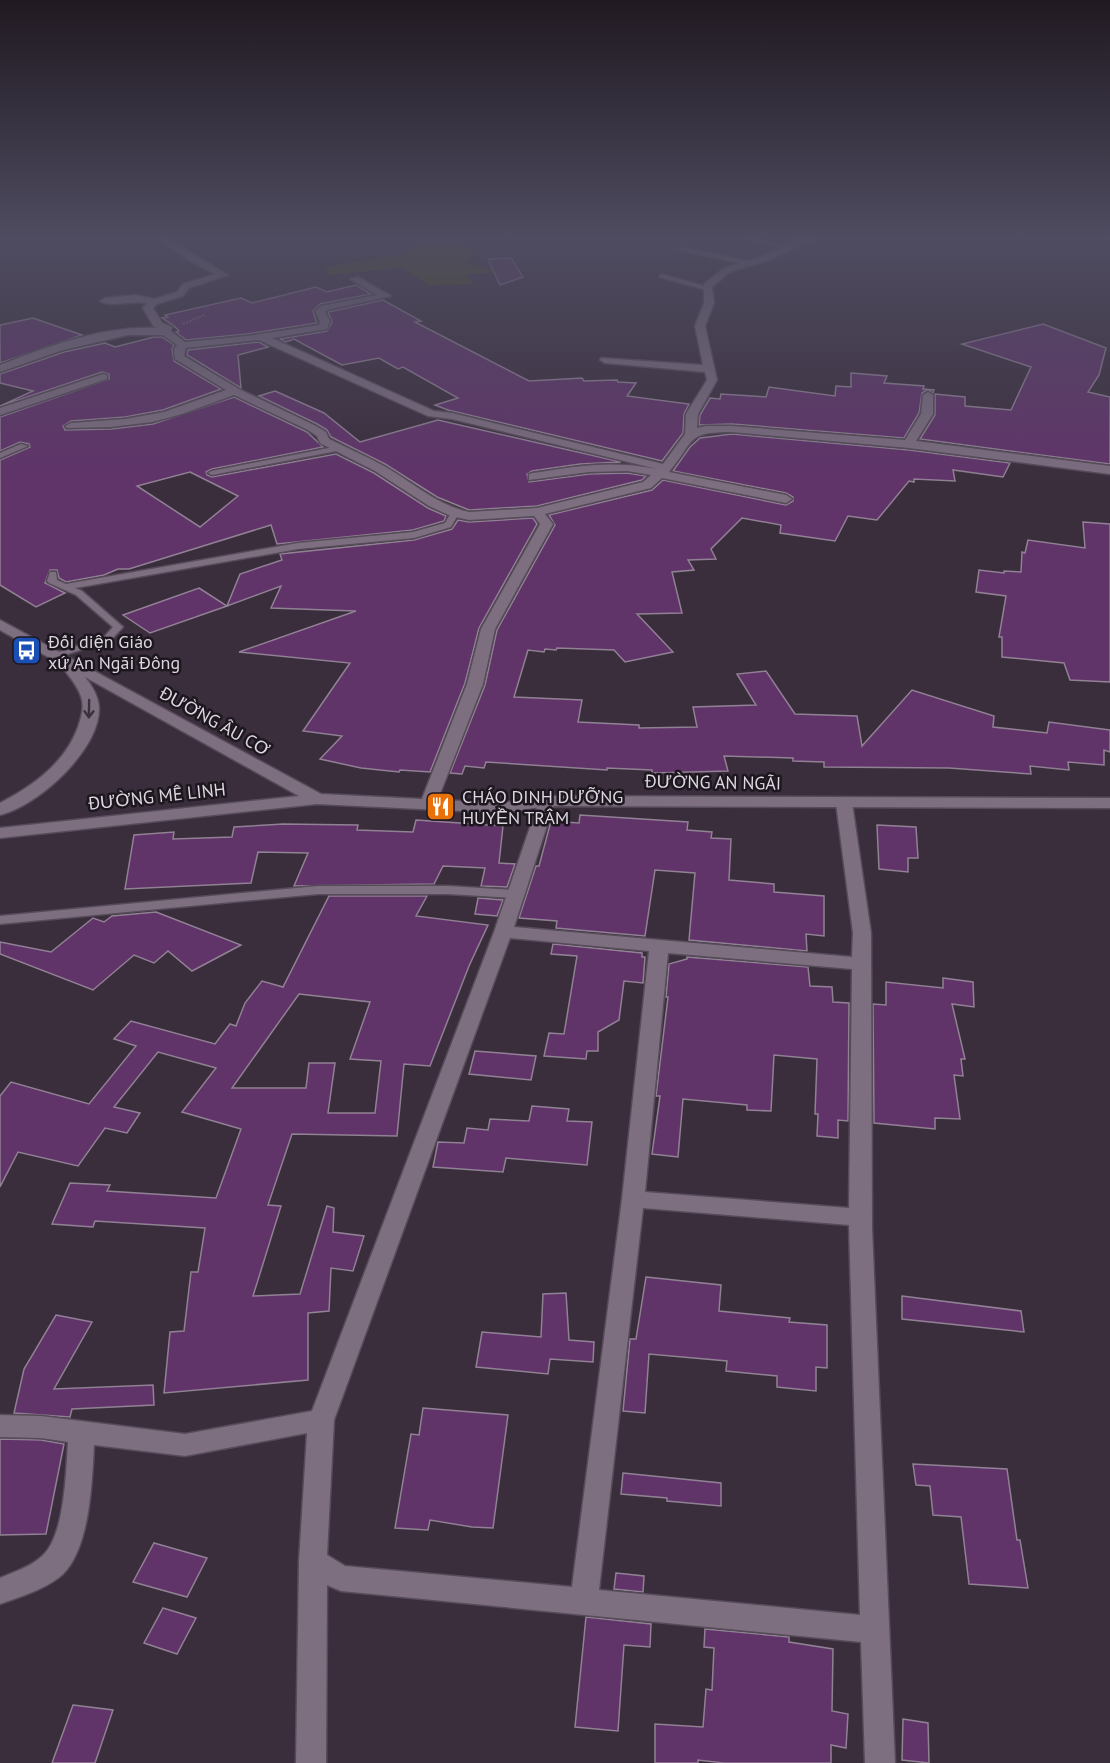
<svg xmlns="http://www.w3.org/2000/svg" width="1110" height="1763" font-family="'PT Sans',sans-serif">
  <rect width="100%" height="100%" fill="#3a2d3c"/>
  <path fill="#494c0c" d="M445,243l35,8 -15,11 34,10 -32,2 5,10 -43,1 -27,-17 -74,7 -2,-8 79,-13 6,-7z"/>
  <g fill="#603369" stroke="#918194" stroke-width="1.5" fill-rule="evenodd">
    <path d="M511,258l12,19 -23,8 -12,-26z"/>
    <path d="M356,285l15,9 -51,10 -7,7 4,12 -70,11 -61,6 -10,-8 3,-1 -6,-6 -11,-7 6,-1 -3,-2 76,-17 11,5 64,-16 11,5z"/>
    <path d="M383,300l38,21 -6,1 114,59 53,-3 2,3 33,-1 1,2 18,1 -9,13 62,8 -5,10 -1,19 -21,28 -214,-51 -13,-5 23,-7 -55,-31 -5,2 -19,-11 -37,7 -48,-26 -8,3 -6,-3 47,-8 5,-9 -4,-10z"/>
    <path d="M33,318l49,17 -82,28v-38z"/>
    <path d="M1043,324l63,24 -7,27 -11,17 22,5v67l-190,-25 15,-24v-21l30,3v9l46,4 20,-43 -69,-23z"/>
    <path d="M154,337h8l12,8 -2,4 2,12 47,28 -58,21 -38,7 -54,4 -8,5 2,4 46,-1 42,-5 81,-27 73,35 16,15 -111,22 -6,3 1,3 5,2 124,-23 38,19 54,35 18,8 -2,5 -31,9 -136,14 -6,-19 -142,44h-11l-14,6 -38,7 -7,-4 -2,-8h-7l-5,13 20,10 -29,14 -36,-22v-125l30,-13 -1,-3 -9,-2 -20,9v-34l109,-38v-5l-7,-2 -102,34 33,-15 -33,-8v-9l64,-22 41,-9 10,4zM190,472l48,24 -38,31 -63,-41z"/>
    <path d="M259,342l9,5 -30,8 3,33 -54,-33 1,-5z"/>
    <path d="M851,373l36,3 -3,7 40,3 -1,3 11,1 -1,3 -6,-3 -5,3 -3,20 -15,25 -172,-14 -33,1 1,-10 10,-17 10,1 1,-5 45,3 3,-10 66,9 1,-10 15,1z"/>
    <path d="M275,391l49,22 36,29 78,-22 183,42 -41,2 -48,7 -5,3 2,8 60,-8 38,-1 19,3 -4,4 -105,26 -68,4 -32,-13 -52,-33 -54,-27 -4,-7 -10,-6 -58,-28z"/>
    <path d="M732,434l177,16 101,13 -7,14 -50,-7 2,11 -41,-2v3l-5,-1 -32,39 -29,-4 -13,25 -55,-8 1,-8 -39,-7 -31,31 5,10 -28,1 6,10 -22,2 10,41 -45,1 36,38 -48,10 -11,-12 -57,-2 -1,2 -11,-1 -1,3 -16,-2 -14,47 68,3 -4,22 61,3v3l58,-1 -4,-20 63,-2 -19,-31 29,-3 29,43 62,2 5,30 50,-56 82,26 -1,11 54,6 2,-11 61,8v22l-6,-2v15l-36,-3 1,8 -39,-4 1,8 -82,-6 -125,-1v-5l-31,-1v-3l-69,-2 4,15 -76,2v-3l-45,-2v2l-121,-8 -2,6 -19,-2 -3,8 -12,-1 35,-88 12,-55 58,-105 -6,-10 103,-25 11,-10 123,25 7,-4v-4l-7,-4 -113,-22 17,-24 10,-9z"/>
    <path d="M533,518l4,6 -58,104 -14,55 -35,89 -30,-2 -1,2 -38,-4 -41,-9 22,-23 -39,-5 47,-68 -111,-11 117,-41 -85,-3 10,-22 -54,20 13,-32 42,-14 -2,-6 134,-14 38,-11 6,-9 11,2z"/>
    <path d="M1083,522l27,2v158l-40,-2 -6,-17 -62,-6v-20h-3l7,-41 -30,-4 3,-22 25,3v-2l17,1 1,-20 3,1 3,-13 57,8z"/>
    <path d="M199,588l28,18 -77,27 -27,-18z"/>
    <path d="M580,815l108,7 -1,8 25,2 -1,6 20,1 -2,41 45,4v8l50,4v40l-18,-2 1,17 -118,-11 6,-67 -40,-3 -10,66 -89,-8 1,-7 -38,-3 17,-52h3l12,-45 28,2z"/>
    <path d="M416,820l87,6 -4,37 16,1 -8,23 -26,-1 4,-18 -42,-2 -9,18 -140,2 14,-33 -50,-1 -7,31 -126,6 9,-54 40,-3 -1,7 59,-2 2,-10 49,-3 75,1 -1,5 56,2z"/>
    <path d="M877,825l39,2 2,31h-10v14l-29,-3z"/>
    <path d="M329,896h98l-11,20 72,9 -19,41 -39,100 -26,-2 -7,72 -105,-2 -24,71 13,1 -28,90 47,-2 27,-88 7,2 -1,24 31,4 -11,35 -22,-3 -2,43 -21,2v67l-144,13 6,-61 14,-1 7,-59h7l7,-44 -110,-7 -2,6 -41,-3 18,-41 40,2 -3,6 109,7 25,-69 -59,-17 34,-44 -58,-16 -44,55 26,6 -13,20 -22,-5 -27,38 -60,-14 -18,35v-91l11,-14 78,22 47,-58 -22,-7 17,-18 84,23 15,-20 6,2 9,-23 17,-22 21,6zM299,994l71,8 -20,57 31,2 -6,52h-47l7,-50h-26l-3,25h-74z"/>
    <path d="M478,898l25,2 -6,16 -22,-2z"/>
    <path d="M156,912l85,33 -49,26 -24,-20 -14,12 -20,-8 -41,35 -93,-36v-12l51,10 42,-34 11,4 8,-6z"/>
    <path d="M553,944l89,9v4h3l-2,26 -19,-2 -5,39 -21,12v19h-11l-1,8 -42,-3 5,-23 15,1 13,-78 -26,-2z"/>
    <path d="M687,957l121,10 2,19 22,1 1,15 16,1 -1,118 -10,-1v18l-21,-2 1,-22h-3l2,-55 -43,-4 -3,56 -24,-1v-5l-64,-6 -5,58 -26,-3 8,-58h-4l12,-99h-2l3,-33 18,-5z"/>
    <path d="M943,978l30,4 1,25 -22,-3 13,55h-4l2,17 -9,-1 6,44 -25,-1v11l-61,-6 -1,-119 13,1v-23l57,6z"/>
    <path d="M475,1051l61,5 -5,24 -62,-6z"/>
    <path d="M532,1106l37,3 -2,12 25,1 -5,43 -81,-7 -3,14 -70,-5 5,-25 26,1 3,-15 21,2 2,-11 39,2z"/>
    <path d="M646,1277l75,8 -2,26 71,7 -1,4 38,3v43l-11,-1v24l-39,-4v-11l-51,-5 1,-10 -78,-7 -4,59 -22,-2 7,-72h6z"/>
    <path d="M566,1293l3,47 25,2 -1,20 -43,-3 -2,15 -72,-7 6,-35 59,5 2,-43z"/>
    <path d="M902,1296l119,15 3,21 -122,-13z"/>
    <path d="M56,1315l36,7 -38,67 99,-4 1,20 -82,4 -2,8 -56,-4 10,-44z"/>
    <path d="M423,1408l85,7 -15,113 -21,-1 -42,-7 -2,10 -33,-2 16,-94 8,1z"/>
    <path d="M0,1439l41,1 23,4 -18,90 -46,1z"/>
    <path d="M913,1464l94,5 10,71h3l8,48 -59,-4 -8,-67 -28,-2 -3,-29 -14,-1z"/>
    <path d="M623,1473l98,10v23l-54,-5v-3l-46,-4z"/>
    <path d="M154,1543l53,15 -20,39 -54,-15z"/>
    <path d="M616,1573l28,3 -1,16 -29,-3z"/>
    <path d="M163,1608l33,10 -19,36 -33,-11z"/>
    <path d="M586,1617l65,7 -1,23 -26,-2 -6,86 -43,-4z"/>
    <path d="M705,1629l84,8v5l44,7 -1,62 16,3 -2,34 -15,-3v18h-107l-26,-3v3h-43v-39l48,3 3,-38 6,1 2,-42 -10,-1z"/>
    <path d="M73,1705l40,5 -18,53h-43z"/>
    <path d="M903,1719l25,4 1,40 -27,-3z"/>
  </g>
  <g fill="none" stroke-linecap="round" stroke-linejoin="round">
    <defs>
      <g id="service">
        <path d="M741,238h11l41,10 -3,2z"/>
        <path d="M681,247l67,14 3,2 -3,2 -69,-15z"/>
        <path d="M661,274l47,13 1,1 -3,2 -47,-13z"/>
        <path d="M21,444l7,2 -28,12v-5z"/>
        <path d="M339,446l4,2 -1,2 -130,25 -4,-2 4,-2z"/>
        <path d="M455,510l4,3 -8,14 -37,11 -116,11 -223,39 7,3 41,36 -12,13 -55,18 -5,-3 54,-19 8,-9 -37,-32 -27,-12 -2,-2 3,-9h6l1,8 9,4 232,-41 115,-11 32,-9 7,-12z"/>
        <path d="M318,886h130l66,4 6,4 -6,4 -66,-4h-130l-318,30v-8z"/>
      </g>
      <g id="minor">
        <path d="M157,238h10l61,37 -39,13 -6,8 -26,8 -4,4 9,15 10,4 -1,4 14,11 62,-6 72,-11 1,-4 -5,-10 6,-5 56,-11 -27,-16 8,-2 33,19 -64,14 -2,2 5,9 -3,8 -55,9 162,73 18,2 211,51 22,-30 1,-20 21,-34 -2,-8 -100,-9 -5,-3 1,-2 102,7 -8,-39 9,-23v-19l20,-16 36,-11 40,-19h19l-53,23 -36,11 -18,15 2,16 -9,23 12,54 -19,34 -1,14 9,-2h26l173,14 16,-26 2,-19 5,-3 5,3v19l-17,27 194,25v8l-201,-26 -177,-16c-47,0 -36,8 -63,40l117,23 6,4 -6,4 -124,-25 -11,10 -106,26 8,10 -58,105 -12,55 -47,120 -8,5 -8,-5 47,-120 14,-55 59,-105 -6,-8 -65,4 -18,-4 -22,-10 -54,-35 -55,-28 -3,-7 -9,-6 -74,-35 -52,19 -30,8 -41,5 -44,1 -2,-2 6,-3 54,-4 39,-7 62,-22 -51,-31 -1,-10 3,-4 -14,-10h-35l-65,15 -63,22v-7c48,-19 105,-40 158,-37l-4,-1 -11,-19 4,-5c-14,-3 -36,5 -47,-2l5,-3 31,-3 18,4 23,-7 6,-8 32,-10 -24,-12zM259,340l169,76 24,3 205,50c-46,-9 -78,-3 -124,4l-4,1v6l60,-8 38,-1 24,4 -8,7 -106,26 -68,4c-32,-7 -57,-30 -85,-46 -18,-10 -37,-18 -55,-27l-3,-7 -10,-6 -77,-37 -55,-33 2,-8z"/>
        <path d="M103,374l4,1v4l-107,36v-7z"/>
        <path d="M547,796l8,5 -41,126 338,30 1,-24 -17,-130 8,-5 8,5 19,130 1,295 23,535h-30l-4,-121 -520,-51 -14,-6 -1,178h-30l3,-202 8,-128 -122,23 -91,-11c-2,37 -4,102 -31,129 -16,15 -44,23 -63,30v-26c14,-6 30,-11 41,-21 24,-19 25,-86 27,-115l-27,-4 -41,-1v-22l41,1 144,18 127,-23 182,-479 45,-131zM510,938l139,13 -27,248 -50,388 -227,-21 -18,-11 7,-135zM668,953l184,16 -3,239 -204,-16zM643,1208l206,17 11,390 -261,-25z"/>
      </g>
      <path id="secondary" d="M0,620l321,174 181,9 45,-7 563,2v10l-563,-2 -45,7 -185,-9 -317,34v-10l299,-32 -214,-119c7,9 13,18 14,30 2,42 -61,99 -99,108v-12c33,-17 65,-40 78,-76 3,-9 6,-18 4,-27 -3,-13 -12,-22 -19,-32l1,-2 -64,-36z"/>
    </defs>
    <use href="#service" stroke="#564b58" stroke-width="3"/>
    <use href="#minor" stroke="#564b58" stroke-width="3"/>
    <use href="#secondary" stroke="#564b58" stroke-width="3"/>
    <path stroke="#786c7a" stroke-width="2" stroke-dasharray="2 1.5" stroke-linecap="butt" d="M183,324l21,-9"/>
    <use href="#service" fill="#7d6e80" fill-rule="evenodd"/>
    <use href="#minor" fill="#7d6e80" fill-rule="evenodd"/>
    <use href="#secondary" fill="#7d6e80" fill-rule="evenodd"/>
  </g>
  <defs><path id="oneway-shaft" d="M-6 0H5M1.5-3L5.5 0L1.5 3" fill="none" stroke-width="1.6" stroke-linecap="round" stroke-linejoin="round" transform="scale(1.5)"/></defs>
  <use stroke="#3a313c" href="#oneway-shaft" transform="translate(89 709) rotate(91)"/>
  <linearGradient id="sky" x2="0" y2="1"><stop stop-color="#201921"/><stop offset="0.49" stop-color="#4f4c61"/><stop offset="1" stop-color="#4f4c61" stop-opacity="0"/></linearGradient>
  <rect width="1110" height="485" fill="url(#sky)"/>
  <defs>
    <symbol id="bus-square" viewBox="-11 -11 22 22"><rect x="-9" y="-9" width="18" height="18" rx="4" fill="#1a4fb4" stroke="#1d171f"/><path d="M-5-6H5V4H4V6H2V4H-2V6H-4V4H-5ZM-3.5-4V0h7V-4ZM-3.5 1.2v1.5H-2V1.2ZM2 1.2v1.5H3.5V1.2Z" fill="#fff"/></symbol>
    <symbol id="restaurant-square" viewBox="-11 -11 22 22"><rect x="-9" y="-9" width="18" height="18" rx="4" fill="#e8710a" stroke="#1d171f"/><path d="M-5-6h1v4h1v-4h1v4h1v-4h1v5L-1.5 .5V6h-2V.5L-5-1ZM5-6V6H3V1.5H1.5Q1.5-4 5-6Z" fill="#fff"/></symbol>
  </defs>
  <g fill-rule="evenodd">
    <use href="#bus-square" x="10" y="634" width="33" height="33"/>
    <use href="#restaurant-square" x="424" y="790" width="33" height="33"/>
  </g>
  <g text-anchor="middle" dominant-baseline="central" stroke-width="5" stroke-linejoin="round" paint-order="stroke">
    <g font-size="18" fill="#ded6e0" stroke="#1d171f" text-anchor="start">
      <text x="48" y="641">Đối diện Giáo<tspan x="48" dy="21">xứ An Ngãi Đông</tspan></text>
      <text x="462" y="796">CHÁO DINH DƯỠNG<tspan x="462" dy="21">HUYỀN TRÂM</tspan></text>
    </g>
    <g font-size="18" fill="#ded6e0" stroke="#1d171f">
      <text transform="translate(215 721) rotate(29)">ĐƯỜNG ÂU CƠ</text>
      <text transform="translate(713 782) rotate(1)">ĐƯỜNG AN NGÃI</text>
      <text transform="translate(157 796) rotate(-6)">ĐƯỜNG MÊ LINH</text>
    </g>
  </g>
</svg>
